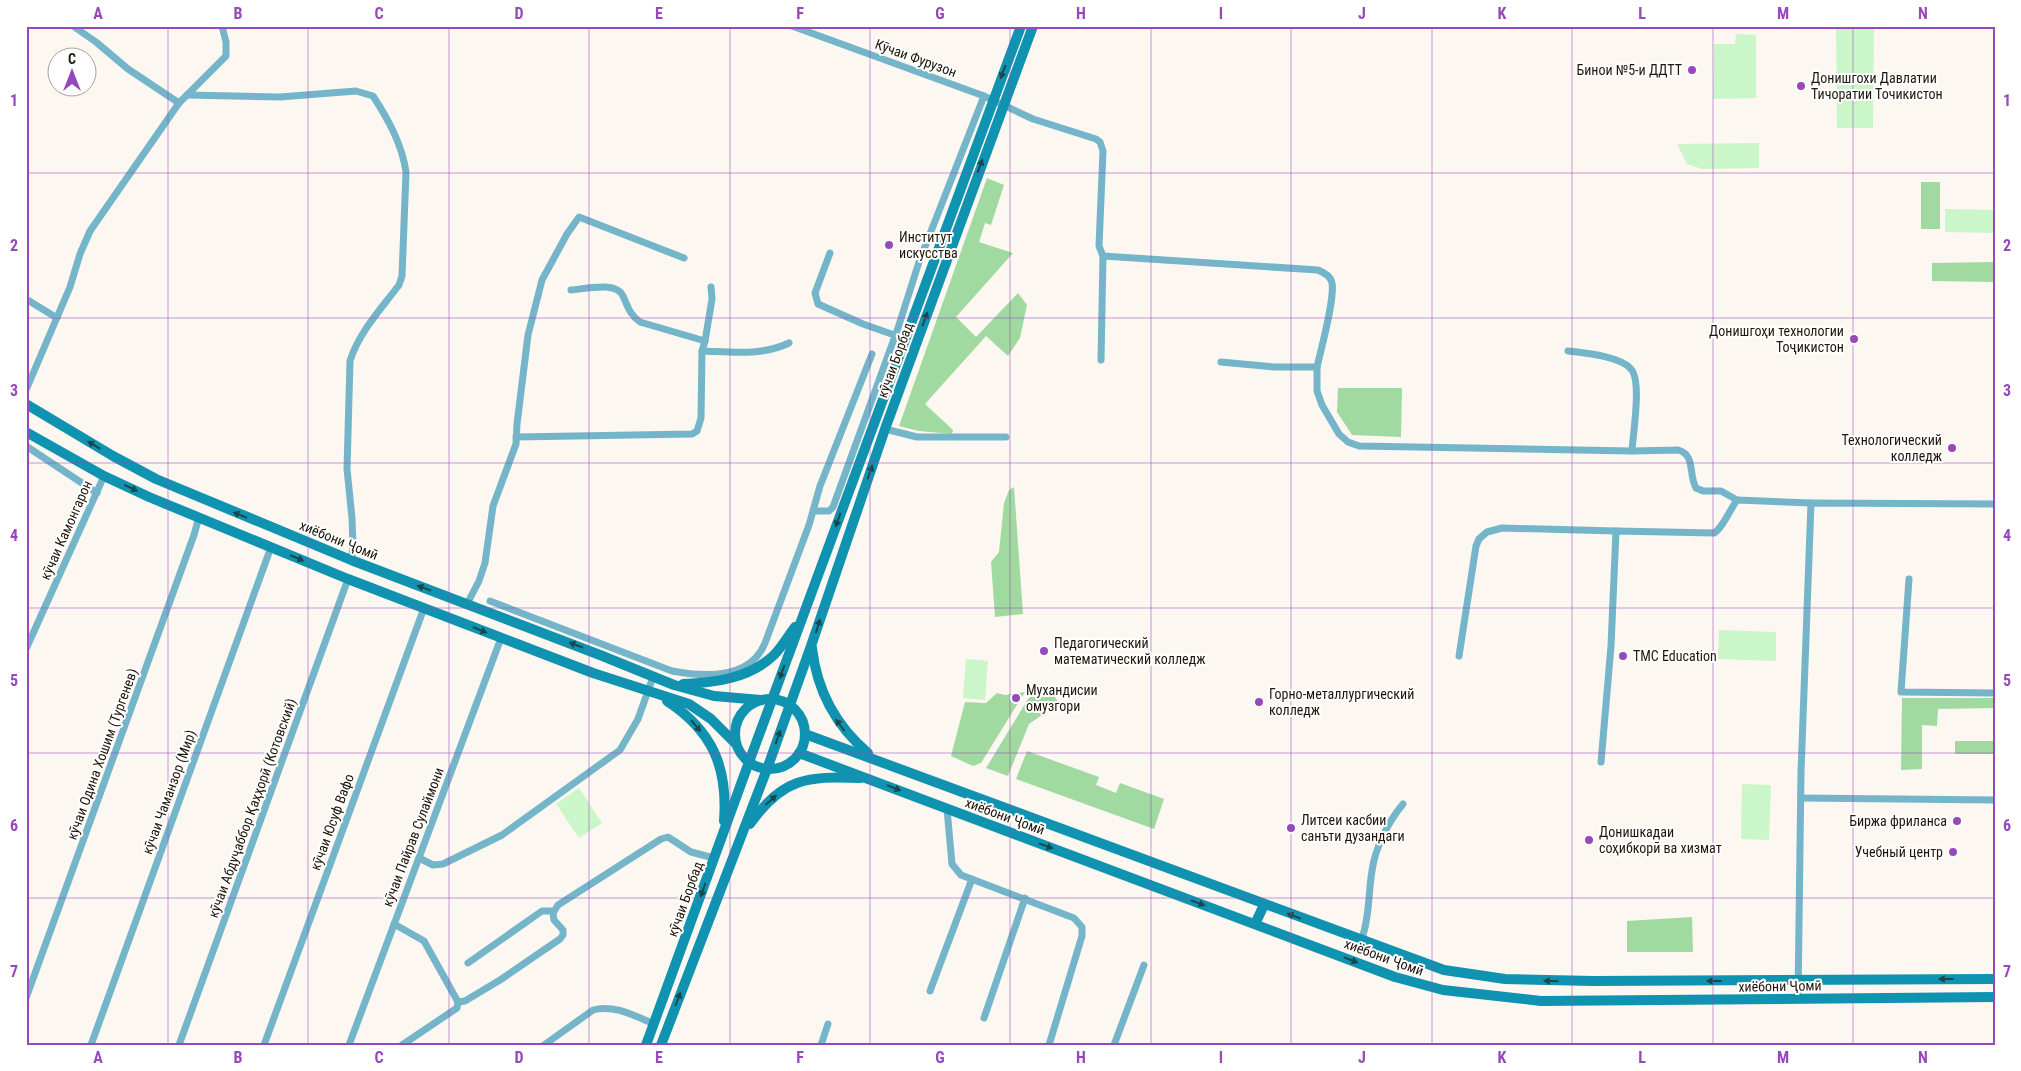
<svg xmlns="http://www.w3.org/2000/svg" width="2021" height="1071" font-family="'Roboto Condensed',sans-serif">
  <rect width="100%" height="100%" fill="#fcf7f1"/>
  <g fill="#cbf6ca">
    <path d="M1836,26h38l-1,102h-36z"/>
    <path d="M1736,34l20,1v63l-43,1 1,-55h21z"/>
    <path d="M1759,143v25l-57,1 -15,-5 -10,-20z"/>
    <path d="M1945,209l50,1v23l-50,-1z"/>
    <path d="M1719,630l57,2v29l-58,-2z"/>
    <path d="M966,659l22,2 -3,39 -22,-2z"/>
    <path d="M1742,784l29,1 -2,55 -28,-1z"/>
    <path d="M579,788l23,35 -23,15 -23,-34z"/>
  </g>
  <g fill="#a0daa0">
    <path d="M987,178l17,7 -13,40 -6,-2 -6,19 34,11 -57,64 20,20 42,-44 9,12 -7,33 -12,18 -22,-20 -61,68 28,26 -1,4 -33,-3 -20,-5z"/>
    <rect x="1921" y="182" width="19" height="47"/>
    <path d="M1995,262v20l-63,-1v-18z"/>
    <path d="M1338,388h64l-1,49 -49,-2 -15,-23z"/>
    <path d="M1014,487l9,127 -28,3 -4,-55 8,-10 5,-49 5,-13z"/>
    <path d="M1047,686l12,17 -30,21 -21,52 -22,-8 42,-69 11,-11z"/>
    <path d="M1025,692l-44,71 -8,3 -22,-10 14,-54 21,1 11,-10 8,2z"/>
    <path d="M1902,698h93v10l-57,1 -1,17 -15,-1v44l-21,1z"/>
    <rect x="1955" y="741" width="40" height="13"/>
    <path d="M1027,751l72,26 -3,8 20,8 4,-10 44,16 -10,30 -138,-50z"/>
    <path d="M1692,917l1,35h-66v-31z"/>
  </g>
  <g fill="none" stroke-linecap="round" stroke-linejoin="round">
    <g stroke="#74b5c9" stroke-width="7">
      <path d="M73,26l23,16 32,27 51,34"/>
      <path d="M792,26l192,70 49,23 63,20 4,3 3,9 -4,95 4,10 215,14c6,3 12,5 14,13 3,16 -11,66 -15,84h-43l-53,-5"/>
      <path d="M187,95l93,2 76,-6 17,5c15,23 29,48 33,76l-4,104 -3,9c-18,24 -40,47 -49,76l-3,108 5,49 1,29 -2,13"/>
      <path d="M830,253l-15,40 3,11 45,20 37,13"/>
      <path d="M571,290c14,-1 45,-9 52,6 5,11 7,19 17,26l65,19 7,-42 -1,-12"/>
      <path d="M26,299l31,19"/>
      <path d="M705,341l-3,10c29,1 60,5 87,-8"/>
      <path d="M1568,351c16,2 52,5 63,18 11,12 2,64 1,82"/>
      <path d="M1101,360l2,-104"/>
      <path d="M1317,367v24l5,14 17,29 9,8 11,4 273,5 46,-1c18,5 10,24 18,38l7,3h18l16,9"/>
      <path d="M26,390l44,-103 10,-33 10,-23 89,-128 47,-47v-14l-4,-16"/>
      <path d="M885,429l32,8h89"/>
      <path d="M516,437l176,-3 5,-3 4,-13 1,-67"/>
      <path d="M26,446l71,47"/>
      <path d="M814,511h15l4,-4 65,-179 21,-66 65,-166"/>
      <path d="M1909,579l-8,113 94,1"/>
      <path d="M490,601l182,70c32,6 78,9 93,-28l44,-118 11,-39 52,-132"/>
      <path d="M467,604l12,-23 6,-18 8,-57 23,-62 1,-20 11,-89 14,-55 25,-46 12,-17 105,41"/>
      <path d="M26,649l78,-173"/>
      <path d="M1459,656l17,-110 3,-7 8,-7 15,-4 114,3"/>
      <path d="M1601,762l10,-116 5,-115 98,2c8,-4 17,-25 23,-33l74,3"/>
      <path d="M1801,798l194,2"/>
      <path d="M947,809l5,55 9,11 113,43 8,9v9l-33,109"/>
      <path d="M419,858l14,7 10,-1 59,-29 118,-85 18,-31 15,-42"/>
      <path d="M394,924l30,17 34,61 -1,6 -55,37"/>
      <path d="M1362,938c8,-22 6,-45 10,-67 3,-23 16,-49 31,-67"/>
      <path d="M468,963l74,-52h11"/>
      <path d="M930,991l42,-112"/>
      <path d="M26,998l168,-463 5,-18"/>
      <path d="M1798,999l3,-227 10,-269 184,1"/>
      <path d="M458,1002l7,-1 35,-21 60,-41 3,-4v-5l-9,-10 -1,-7 5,-8 103,-66 7,-2 23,15 23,6"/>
      <path d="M984,1018l41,-120"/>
      <path d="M91,1045l180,-498"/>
      <path d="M179,1045l169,-466"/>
      <path d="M264,1045l160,-437"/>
      <path d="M349,1045l152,-407"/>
      <path d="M544,1045l49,-35c21,-6 42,6 61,14"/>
      <path d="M821,1045l7,-21"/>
      <path d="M1114,1045l30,-80"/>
    </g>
    <g stroke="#1093b0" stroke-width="10">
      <path d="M26,404l87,52 43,23 195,81 249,95 74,30 40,11 47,4"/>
      <path d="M26,432l78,44 45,21 199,82 245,94 96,31 22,15 25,25"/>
      <path d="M812,648c5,43 23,77 56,105"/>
      <path d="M683,684c32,-1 67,-6 91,-29 8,-8 14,-19 21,-28"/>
      <circle cx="770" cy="734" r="35"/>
      <path d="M667,701c46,30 61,67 57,120"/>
      <path d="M805,734l639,236 61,9 88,2 402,-2"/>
      <path d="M799,753l596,224 48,13 98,11 454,-4"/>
      <path d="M750,824c32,-46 57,-48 110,-46"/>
      <path d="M1255,924l9,-19"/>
      <path d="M646,1045l103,-283 272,-736"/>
      <path d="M661,1045l106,-276 44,-123 74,-217 148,-403"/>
    </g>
  </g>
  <defs><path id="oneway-solid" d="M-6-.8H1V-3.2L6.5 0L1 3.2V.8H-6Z" transform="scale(1.25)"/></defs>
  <g fill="#18484d">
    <use href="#oneway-solid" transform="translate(1003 72) rotate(111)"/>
    <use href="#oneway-solid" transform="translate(980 166) rotate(-70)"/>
    <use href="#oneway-solid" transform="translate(925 319) rotate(-70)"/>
    <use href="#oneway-solid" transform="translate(94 445) rotate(-149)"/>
    <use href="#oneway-solid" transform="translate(870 472) rotate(-71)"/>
    <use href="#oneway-solid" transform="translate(131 488) rotate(25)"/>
    <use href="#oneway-solid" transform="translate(240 515) rotate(-158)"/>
    <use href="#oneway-solid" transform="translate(838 520) rotate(110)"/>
    <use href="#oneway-solid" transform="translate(297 558) rotate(23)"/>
    <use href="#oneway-solid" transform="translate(424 588) rotate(-160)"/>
    <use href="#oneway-solid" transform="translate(818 626) rotate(-72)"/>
    <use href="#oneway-solid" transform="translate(480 630) rotate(22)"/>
    <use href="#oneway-solid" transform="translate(576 645) rotate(-159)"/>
    <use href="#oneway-solid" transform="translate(782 672) rotate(110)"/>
    <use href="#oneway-solid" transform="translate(840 725) rotate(-127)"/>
    <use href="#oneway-solid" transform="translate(696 726) rotate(50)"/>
    <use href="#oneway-solid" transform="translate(778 737) rotate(-71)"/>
    <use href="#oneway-solid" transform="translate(894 788) rotate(22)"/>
    <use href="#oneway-solid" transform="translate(771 800) rotate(-42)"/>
    <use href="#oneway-solid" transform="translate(1046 846) rotate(20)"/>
    <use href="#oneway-solid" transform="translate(703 890) rotate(110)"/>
    <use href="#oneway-solid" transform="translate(1198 903) rotate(20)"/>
    <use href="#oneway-solid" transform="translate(1294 916) rotate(-160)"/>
    <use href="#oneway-solid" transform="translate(1351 960) rotate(21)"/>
    <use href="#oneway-solid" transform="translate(1946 979) rotate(180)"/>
    <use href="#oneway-solid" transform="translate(1551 981) rotate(-179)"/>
    <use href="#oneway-solid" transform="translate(1714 981) rotate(180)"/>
    <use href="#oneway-solid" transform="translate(678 999) rotate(-69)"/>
  </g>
  <path fill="none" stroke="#9649ba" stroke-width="1" stroke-opacity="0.55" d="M168,26v1019M308,26v1019M449,26v1019M589,26v1019M730,26v1019M870,26v1019M1010,26v1019M1151,26v1019M1291,26v1019M1432,26v1019M1572,26v1019M1713,26v1019M1853,26v1019M26,173h1969M26,318h1969M26,463h1969M26,608h1969M26,753h1969M26,898h1969"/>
  <g fill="#9649ba" stroke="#fff" stroke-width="2">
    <circle cx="1692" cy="70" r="5"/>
    <circle cx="1801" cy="86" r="5"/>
    <circle cx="889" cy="245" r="5"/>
    <circle cx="1854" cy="339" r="5"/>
    <circle cx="1952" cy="448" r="5"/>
    <circle cx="1044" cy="651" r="5"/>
    <circle cx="1623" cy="656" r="5"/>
    <circle cx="1016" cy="698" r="5"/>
    <circle cx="1259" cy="702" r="5"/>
    <circle cx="1957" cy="821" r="5"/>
    <circle cx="1291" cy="828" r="5"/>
    <circle cx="1589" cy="840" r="5"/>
    <circle cx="1953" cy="852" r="5"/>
  </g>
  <g text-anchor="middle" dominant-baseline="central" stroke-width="4" stroke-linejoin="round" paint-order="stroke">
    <g font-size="14" fill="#1e160b" stroke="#fff">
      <text transform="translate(916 58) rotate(20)">Кӯчаи Фурузон</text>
      <text transform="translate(895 360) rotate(-70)">кӯчаи Борбад</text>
      <text transform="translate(66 530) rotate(-66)">кӯчаи Камонгарон</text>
      <text transform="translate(339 540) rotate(22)">хиёбони Ҷомӣ</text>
      <text transform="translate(102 754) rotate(-70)">кӯчаи Одина Хошим (Тургенев)</text>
      <text transform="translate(169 792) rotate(-70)">кӯчаи Чаманзор (Мир)</text>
      <text transform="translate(252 808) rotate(-70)">кӯчаи Абдуҷаббор Қаҳҳорӣ (Котовский)</text>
      <text transform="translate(1005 816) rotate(20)">хиёбони Ҷомӣ</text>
      <text transform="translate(332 822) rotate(-70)">кӯчаи Юсуф Вафо</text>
      <text transform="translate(413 837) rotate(-69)">кӯчаи Пайрав Сулаймони</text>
      <text transform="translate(685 899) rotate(-70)">кӯчаи Борбад</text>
      <text transform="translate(1384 957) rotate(20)">хиёбони Ҷомӣ</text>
      <text transform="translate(1780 986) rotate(-1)">хиёбони Ҷомӣ</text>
    </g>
    <g font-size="14" fill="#1e160b" stroke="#fff" text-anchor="start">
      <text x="1682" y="70" text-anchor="end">Бинои №5-и ДДТТ</text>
      <text x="1811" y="78">Донишгохи Давлатии<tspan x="1811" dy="16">Тичоратии Точикистон</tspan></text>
      <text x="899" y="237">Институт<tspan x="899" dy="16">искусства</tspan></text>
      <text x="1844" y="331" text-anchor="end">Донишгоҳи технологии<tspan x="1844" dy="16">Тоҷикистон</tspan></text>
      <text x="1942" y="440" text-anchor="end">Технологический<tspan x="1942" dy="16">колледж</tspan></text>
      <text x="1054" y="643">Педагогический<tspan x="1054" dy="16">математический колледж</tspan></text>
      <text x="1633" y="656">TMC Education</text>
      <text x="1026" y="690">Мухандисии<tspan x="1026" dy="16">омузгори</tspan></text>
      <text x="1269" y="694">Горно-металлургический<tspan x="1269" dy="16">колледж</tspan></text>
      <text x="1301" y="820">Литсеи касбии<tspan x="1301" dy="16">санъти дузандаги</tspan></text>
      <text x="1947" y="821" text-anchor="end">Биржа фриланса</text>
      <text x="1599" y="832">Донишкадаи<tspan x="1599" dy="16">соҳибкорӣ ва хизмат</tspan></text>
      <text x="1943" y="852" text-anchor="end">Учебный центр</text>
    </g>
  </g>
  <rect width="2021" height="1071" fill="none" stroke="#ffffff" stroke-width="55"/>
  <g transform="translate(72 72)"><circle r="24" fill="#ffffff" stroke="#a5a29d"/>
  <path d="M0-4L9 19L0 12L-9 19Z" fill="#9649ba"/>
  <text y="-8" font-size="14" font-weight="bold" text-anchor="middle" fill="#1e160b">С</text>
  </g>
  <rect x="28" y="28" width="1966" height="1016" fill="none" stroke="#9649ba" stroke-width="2"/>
  <g font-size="16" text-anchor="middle" font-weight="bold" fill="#9649ba">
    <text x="98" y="19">A</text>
    <text x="238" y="19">B</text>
    <text x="379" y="19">C</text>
    <text x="519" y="19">D</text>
    <text x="659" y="19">E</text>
    <text x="800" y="19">F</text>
    <text x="940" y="19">G</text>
    <text x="1081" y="19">H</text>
    <text x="1221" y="19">I</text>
    <text x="1362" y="19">J</text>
    <text x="1502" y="19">K</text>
    <text x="1642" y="19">L</text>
    <text x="1783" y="19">M</text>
    <text x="1923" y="19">N</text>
    <text x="14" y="106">1</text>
    <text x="2007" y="106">1</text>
    <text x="14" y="251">2</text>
    <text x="2007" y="251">2</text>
    <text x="14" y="396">3</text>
    <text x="2007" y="396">3</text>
    <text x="14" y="541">4</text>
    <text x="2007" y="541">4</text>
    <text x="14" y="686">5</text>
    <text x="2007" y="686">5</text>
    <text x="14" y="831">6</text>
    <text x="2007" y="831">6</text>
    <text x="14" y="977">7</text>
    <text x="2007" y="977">7</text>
    <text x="98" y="1063">A</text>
    <text x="238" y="1063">B</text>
    <text x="379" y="1063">C</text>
    <text x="519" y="1063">D</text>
    <text x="659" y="1063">E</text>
    <text x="800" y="1063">F</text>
    <text x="940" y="1063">G</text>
    <text x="1081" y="1063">H</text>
    <text x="1221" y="1063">I</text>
    <text x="1362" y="1063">J</text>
    <text x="1502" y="1063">K</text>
    <text x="1642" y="1063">L</text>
    <text x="1783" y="1063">M</text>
    <text x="1923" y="1063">N</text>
  </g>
</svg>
